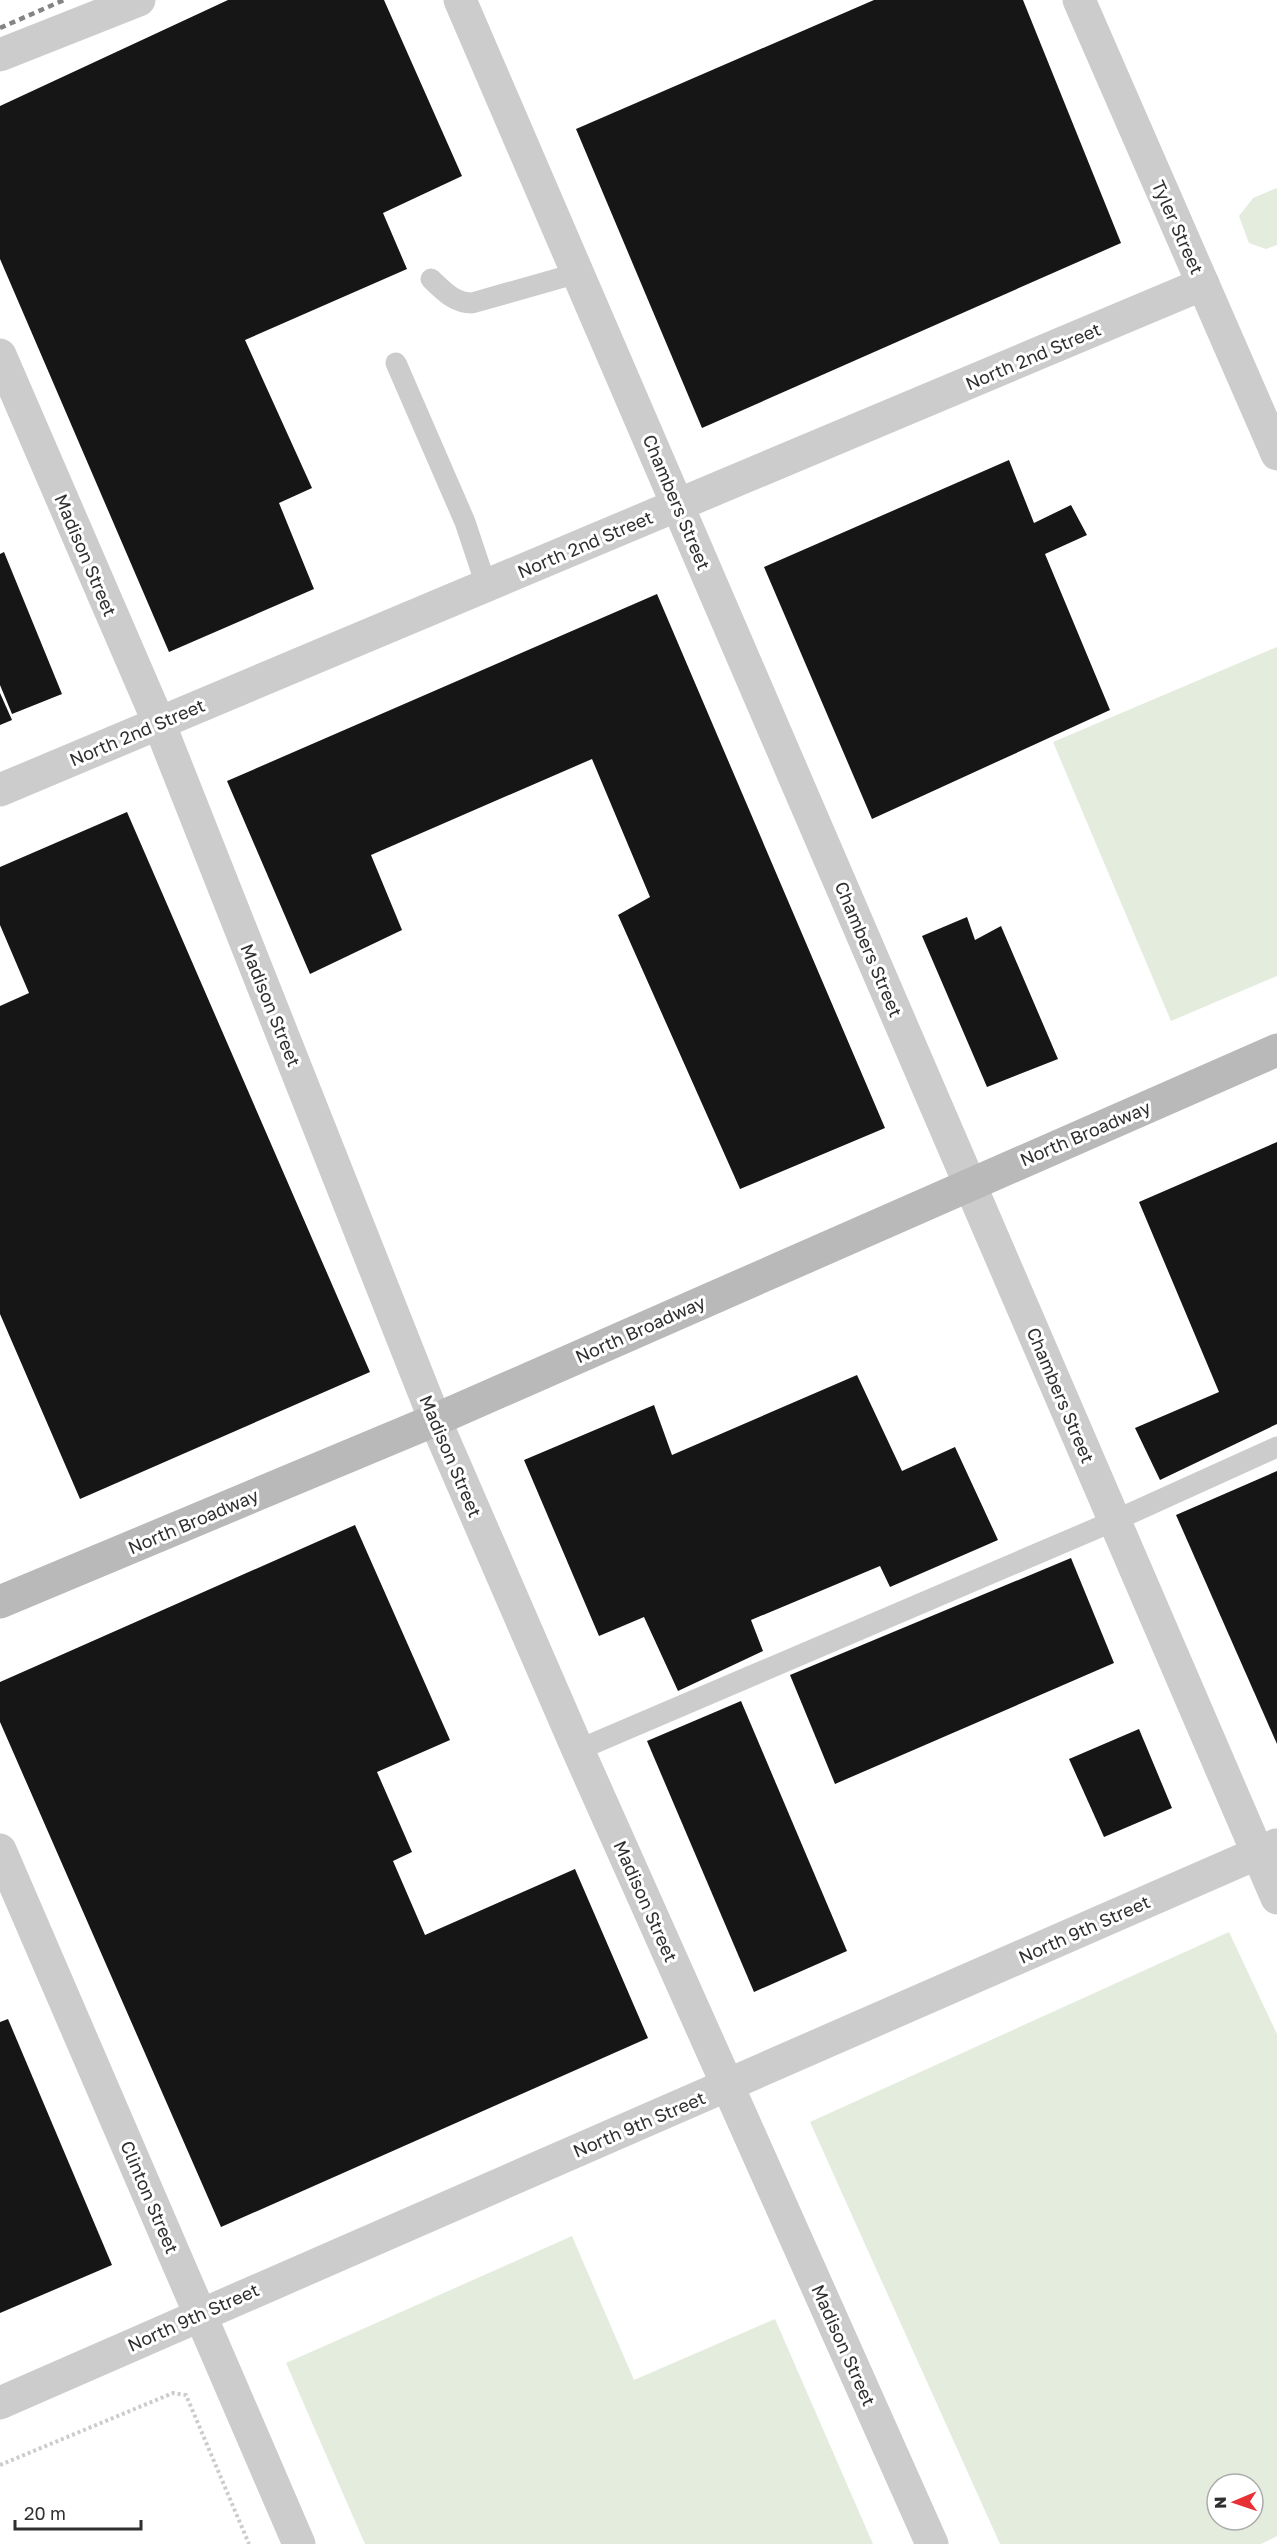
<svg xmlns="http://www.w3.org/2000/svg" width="1277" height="2544" font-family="'Golos Text',sans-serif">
  <rect width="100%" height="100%" fill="#fff"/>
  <g fill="#e4ecdd" fill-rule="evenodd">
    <path d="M1277,188v57l-11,4 -17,-6 -10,-27 14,-18z"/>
    <path d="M1277,647v329l-106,45 -118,-279z"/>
    <path d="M1229,1932l48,102v502l-16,8h-261l-190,-422zM1217,2484h36v36h-36z"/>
    <path d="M572,2236l62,144 141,-61 98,225h-508l-79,-181z"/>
  </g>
  <g fill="#161616">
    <path d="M228,0h156l78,176 -79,37 24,56 -162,71 67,148 -33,15 35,86 -145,63 -169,-393v-153z"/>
    <path d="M874,0h149l98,243 -419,185 -126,-299z"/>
    <path d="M1009,460l25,63 37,-18 16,30 -42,19 65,156 -238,109 -108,-252z"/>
    <path d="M4,552l58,142 -50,20 -12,-29v-131z"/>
    <path d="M657,594l228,534 -145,61 -122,-274 32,-18 -58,-138 -221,96 31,75 -92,44 -83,-193z"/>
    <path d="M0,693l12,27 -12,5z"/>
    <path d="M127,812l243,560 -290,127 -80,-185v-308l29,-13 -29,-68v-58z"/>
    <path d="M967,917l8,23 26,-14 57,133 -71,28 -65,-151z"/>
    <path d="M1277,1142v282l-117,56 -25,-52 84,-36 -80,-190z"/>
    <path d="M857,1375l45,96 53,-24 43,93 -108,47 -10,-21 -129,54 12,31 -85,40 -34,-74 -45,19 -75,-176 130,-55 18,50z"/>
    <path d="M1277,1471v273l-101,-229z"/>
    <path d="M355,1525l95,215 -73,32 35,80 -19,9 32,74 150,-66 73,169 -427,189 -221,-505v-40z"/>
    <path d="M1071,1558l43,105 -279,121 -45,-109z"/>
    <path d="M741,1701l106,250 -93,41 -107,-251z"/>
    <path d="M1139,1729l33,79 -68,29 -35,-78z"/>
    <path d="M8,2019l104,246 -112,48v-291z"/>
  </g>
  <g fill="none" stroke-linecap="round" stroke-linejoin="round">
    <path stroke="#ccc" stroke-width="4" stroke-dasharray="3 3" stroke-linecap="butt" d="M0,2465l173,-72 13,2 63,149"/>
    <g stroke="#ccc" stroke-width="21">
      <path d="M431,279c13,12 23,24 41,24l106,-30"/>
      <path d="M396,363l69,159 21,63"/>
      <path d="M578,1750l538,-230 161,-73"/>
    </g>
    <g stroke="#ccc" stroke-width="33">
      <path d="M460,0l817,1898"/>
      <path d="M1079,0l198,454"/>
      <path d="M0,55l139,-55"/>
      <path d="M0,355l159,368 276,697 143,330 354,794"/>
      <path d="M0,790l1203,-506"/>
      <path d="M0,1850l299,694"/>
      <path d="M0,2403l1276,-558"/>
    </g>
    <path stroke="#b9b9b9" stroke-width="33" d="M0,1602l435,-182 842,-370"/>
    <path stroke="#848484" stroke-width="4.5" stroke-dasharray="6 4.5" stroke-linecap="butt" d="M0,28l64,-28"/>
  </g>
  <g text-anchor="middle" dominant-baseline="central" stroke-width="6" stroke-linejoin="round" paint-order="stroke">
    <g font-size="18" fill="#2f2f2f" stroke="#fff">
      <text transform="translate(1178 227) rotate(66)">Tyler Street</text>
      <text transform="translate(1033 356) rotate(-23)">North 2nd Street</text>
      <text transform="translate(677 502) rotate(67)">Chambers Street</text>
      <text transform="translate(585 544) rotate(-23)">North 2nd Street</text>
      <text transform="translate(86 555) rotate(67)">Madison Street</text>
      <text transform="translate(137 732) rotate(-23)">North 2nd Street</text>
      <text transform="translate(869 949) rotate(67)">Chambers Street</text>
      <text transform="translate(271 1005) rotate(68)">Madison Street</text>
      <text transform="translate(1085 1133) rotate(-23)">North Broadway</text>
      <text transform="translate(640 1329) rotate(-24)">North Broadway</text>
      <text transform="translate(1061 1395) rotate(67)">Chambers Street</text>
      <text transform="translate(451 1456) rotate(67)">Madison Street</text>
      <text transform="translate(193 1521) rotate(-23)">North Broadway</text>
      <text transform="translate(646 1901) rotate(66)">Madison Street</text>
      <text transform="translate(1084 1929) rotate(-24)">North 9th Street</text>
      <text transform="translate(639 2124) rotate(-23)">North 9th Street</text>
      <text transform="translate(150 2197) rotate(67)">Clinton Street</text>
      <text transform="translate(193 2317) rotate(-24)">North 9th Street</text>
      <text transform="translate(844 2345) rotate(66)">Madison Street</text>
    </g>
  </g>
  <g transform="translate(1235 2502) rotate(268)"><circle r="28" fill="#ffffff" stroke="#acacac" stroke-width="1.5"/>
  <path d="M0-4.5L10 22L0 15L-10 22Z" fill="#e73134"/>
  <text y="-9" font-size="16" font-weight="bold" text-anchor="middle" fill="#2f2f2f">N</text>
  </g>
  <path d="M15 2520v9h126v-9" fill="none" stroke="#2f2f2f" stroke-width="3"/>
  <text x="24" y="2520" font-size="18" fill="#2f2f2f" stroke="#ffffff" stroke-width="4.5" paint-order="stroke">20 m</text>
</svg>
